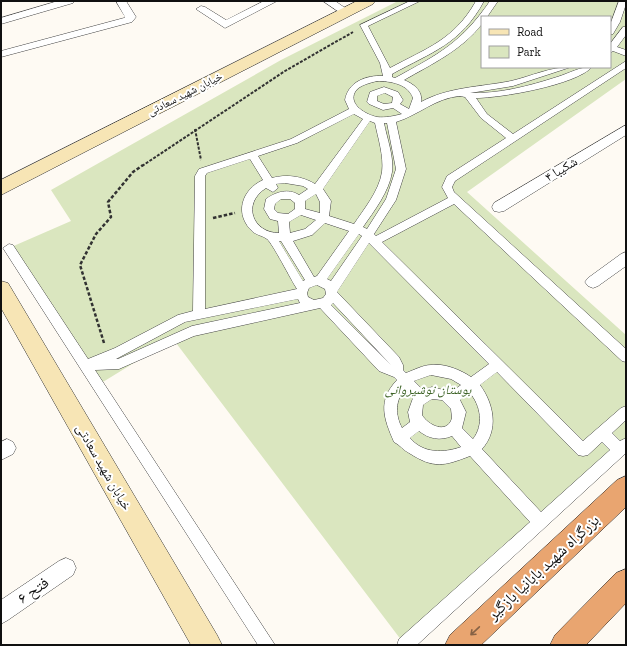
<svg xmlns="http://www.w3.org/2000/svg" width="627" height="646" font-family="'Zilla Slab','Noto Naskh Arabic',serif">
  <rect width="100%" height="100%" fill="#fefaf3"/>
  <path fill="#dae6bf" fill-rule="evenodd" d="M398,1h228v78l-159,113 159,143v109l-221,201 -232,-306 -75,46 -89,-137 62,-27 -20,-31 230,-130zM482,17h128v50h-128z"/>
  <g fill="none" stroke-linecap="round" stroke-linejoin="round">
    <defs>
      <g id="pedestrian">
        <path d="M410,1h10l-52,25 22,42c37,-20 64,-28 86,-67h8c-23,43 -52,51 -92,73v3l3,1c44,-24 66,-35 95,-77h8l-11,16h-5v7c-20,26 -50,40 -78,56 10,4 19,11 17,22 27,-15 60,-15 90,-21 21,-5 39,-14 60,-14l-58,19 -43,7c29,1 59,-7 87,-16 13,-4 22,-10 35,-10 -16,18 -92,31 -116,31l11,16 26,20 113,-73v7l-171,113 -3,6 2,5 172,157v13l-4,-1 -168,-157 -72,38 201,199 38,-33 5,-2v14l-14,13 8,8 6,-3v15l-209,192h-20l2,-6 131,-117 -60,-66c-26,10 -36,13 -61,-3 -6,-3 -9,-8 -15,-11 -10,-23 -17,-41 3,-62l-3,-3 -15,-6 -59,-63 -126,28 -75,33 -24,1 180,275h-17l-255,-397 6,-4 4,1 75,114 27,-11 63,-33 15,-4 2,-135 4,-7 92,-30 58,-30 -4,-9c3,-18 21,-25 38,-24l-3,-13 -20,-38zM377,81c14,0 31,3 36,17l-4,11 -9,-5 3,-4 -5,-8 -14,-5 -14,5 -3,10 2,2 14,6 10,-2 9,6c-8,2 -16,4 -25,3 -10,-2 -29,-12 -22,-25 4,-7 15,-9 22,-11zM385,93l8,4 -1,6 -8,1 -7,-3v-5zM460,96l5,1 16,21 25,20 -59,38 -5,11 6,11 -72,38 -2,-2 22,-34 10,-31 -10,-47c23,-7 39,-24 64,-26zM354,114l9,5 -48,65c-13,-8 -29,-10 -43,-6l-14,-22 39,-13zM370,121l5,2c3,15 9,33 7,49 -3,19 -18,37 -28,52l-25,-8 2,-15 -8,-12zM384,123h3l9,46 -10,30 -19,30 -4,-2c11,-16 26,-35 29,-55 2,-16 -5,-33 -8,-49zM250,159l13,21c-22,10 -29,35 -10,52 4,3 10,4 14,7 6,5 24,41 30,50l-92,20v-133l2,-3zM285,183l18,3 5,3 -9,6c-11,-7 -23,-3 -33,4l-2,10 6,10 8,2 1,12c-26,0 -38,-29 -13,-45l7,4 5,-4 -2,-4zM316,194l4,8v11l-15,-4v-8zM281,199h9l5,4v6l-7,5 -10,-1 -4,-4 1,-5zM301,215l15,5 -11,9 -15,4 -1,-11zM325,223l24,8 -32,45 -3,1 -21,-36 19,-6zM359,234l3,2 -31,45 -4,-2zM279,241h2l24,39 -2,1zM369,243l120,121 -18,13c-10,-7 -27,-14 -40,-12 -8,0 -17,5 -25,8l-3,-3v-5l-4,-8 -62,-65zM317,285l8,4 1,5 -3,4 -9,2 -6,-3 -1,-4 2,-5zM298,299l2,4 -108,23 -74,33h-2l69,-37zM333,303l58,62 -60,-60zM497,372l81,83 5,1 5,-1 14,-13 8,8 -69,62 -59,-63c17,-19 12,-45 -2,-64zM431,375l20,4 10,6 -10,7 -19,-5 -9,3 -9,-9zM405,389l8,9 -5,14 2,10 -8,6c-7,-13 -7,-28 3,-39zM470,393c11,13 14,32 3,46l-11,-11 4,-16 -6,-12zM432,399l10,1 9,9 1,9c-5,17 -24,7 -30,-3l1,-10zM419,431c10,8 21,10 33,5l9,11c-17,6 -38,7 -51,-9z"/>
        <path d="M619,1h7v3l-6,18 -7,12h-3v-9z"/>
        <path d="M623,27h3v8l-9,12 9,3v6l-13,-5 -3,2v-9z"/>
      </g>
      <g id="minor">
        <path d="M58,1h16l-1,2 -72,21v-6z"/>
        <path d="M116,1h10l10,16 -4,5 -131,35v-6l123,-33 1,-1z"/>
        <path d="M264,1h13l-52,27 -29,-19 5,-3 4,1 21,13z"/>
        <path d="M323,1h12l16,11 -1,2h-8z"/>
        <path d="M626,125v10l-122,76 -5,1 -5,-1 -2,-4 2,-4z"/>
        <path d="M626,252v14l-28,20 -5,2 -5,-2 -3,-4 3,-4 33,-24z"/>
        <path d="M7,439l6,3 3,6 -3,6 -12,6v-18z"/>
        <path d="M66,558l7,3 3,7 -3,7 -65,45 -7,4v-24l58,-39z"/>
      </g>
      <g id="secondary">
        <path d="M357,1h18l-2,3 -372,191v-15z"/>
        <path d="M1,281l7,2 209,352 5,10h-31l-190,-337z"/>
      </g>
      <g id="trunk">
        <path d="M626,476v31l-145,138h-36l5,-10 167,-155z"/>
        <path d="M626,569v34l-40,42h-36l5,-10 61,-62z"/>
      </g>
    </defs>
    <use href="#pedestrian" stroke="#434343" stroke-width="1"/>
    <use href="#minor" stroke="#434343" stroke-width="1"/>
    <use href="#secondary" stroke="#323232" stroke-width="1"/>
    <use href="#trunk" stroke="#212121" stroke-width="1"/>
    <g stroke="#323232" stroke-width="2" stroke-dasharray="3 1.5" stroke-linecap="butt">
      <path d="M195,129l6,31"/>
      <path d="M142,166l143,-95 68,-39"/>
    </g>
    <g stroke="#323232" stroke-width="2.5" stroke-dasharray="3.5 2" stroke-linecap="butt">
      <path d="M213,218l22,-5"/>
      <path d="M104,343l-24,-78 16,-31 15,-17 -3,-15 25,-30 10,-7"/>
    </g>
    <use href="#pedestrian" fill="#fff" fill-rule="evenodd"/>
    <use href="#minor" fill="#fff" fill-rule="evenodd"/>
    <use href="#secondary" fill="#f7e5b5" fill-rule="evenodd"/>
    <use href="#trunk" fill="#e9a570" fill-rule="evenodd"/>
  </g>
  <defs><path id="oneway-shaft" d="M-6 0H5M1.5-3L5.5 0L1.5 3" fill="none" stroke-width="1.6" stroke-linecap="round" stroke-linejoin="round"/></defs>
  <use stroke="#876245" href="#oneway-shaft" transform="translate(475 631) rotate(137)"/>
  <g text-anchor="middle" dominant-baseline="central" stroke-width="4" stroke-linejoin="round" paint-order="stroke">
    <g font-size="11" fill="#101010" stroke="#fff">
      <text transform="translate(185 94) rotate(-27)">خیابان شهید سعادتی</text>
    </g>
    <g font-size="13" fill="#101010" stroke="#fff">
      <text transform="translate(561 169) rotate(-31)">شکیبا ۴</text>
      <text transform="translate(104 467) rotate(60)">خیابان شهید سعادتی</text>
    </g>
    <g font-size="13" font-style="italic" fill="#3c6225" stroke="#fff">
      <text x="428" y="389">بوستان نوشیروانی</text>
    </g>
    <g font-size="16" fill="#101010" stroke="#fff">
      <text transform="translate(543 567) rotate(-43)">بزرگراه شهید بابانیا بازگیر</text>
      <text transform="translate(33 590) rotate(-35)">فتح ۶</text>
    </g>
  </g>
  <rect width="627" height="646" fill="none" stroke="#101010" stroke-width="4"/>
  <rect x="481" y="16" width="130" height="52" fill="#ffffff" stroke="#9f9f9f"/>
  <rect x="489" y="29" width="20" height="6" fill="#f7e5b5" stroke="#9f9f9f"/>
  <text x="517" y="36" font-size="12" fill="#101010">Road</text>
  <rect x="489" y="46" width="20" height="12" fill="#dae6bf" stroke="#9f9f9f"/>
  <text x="517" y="56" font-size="12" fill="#101010">Park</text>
</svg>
